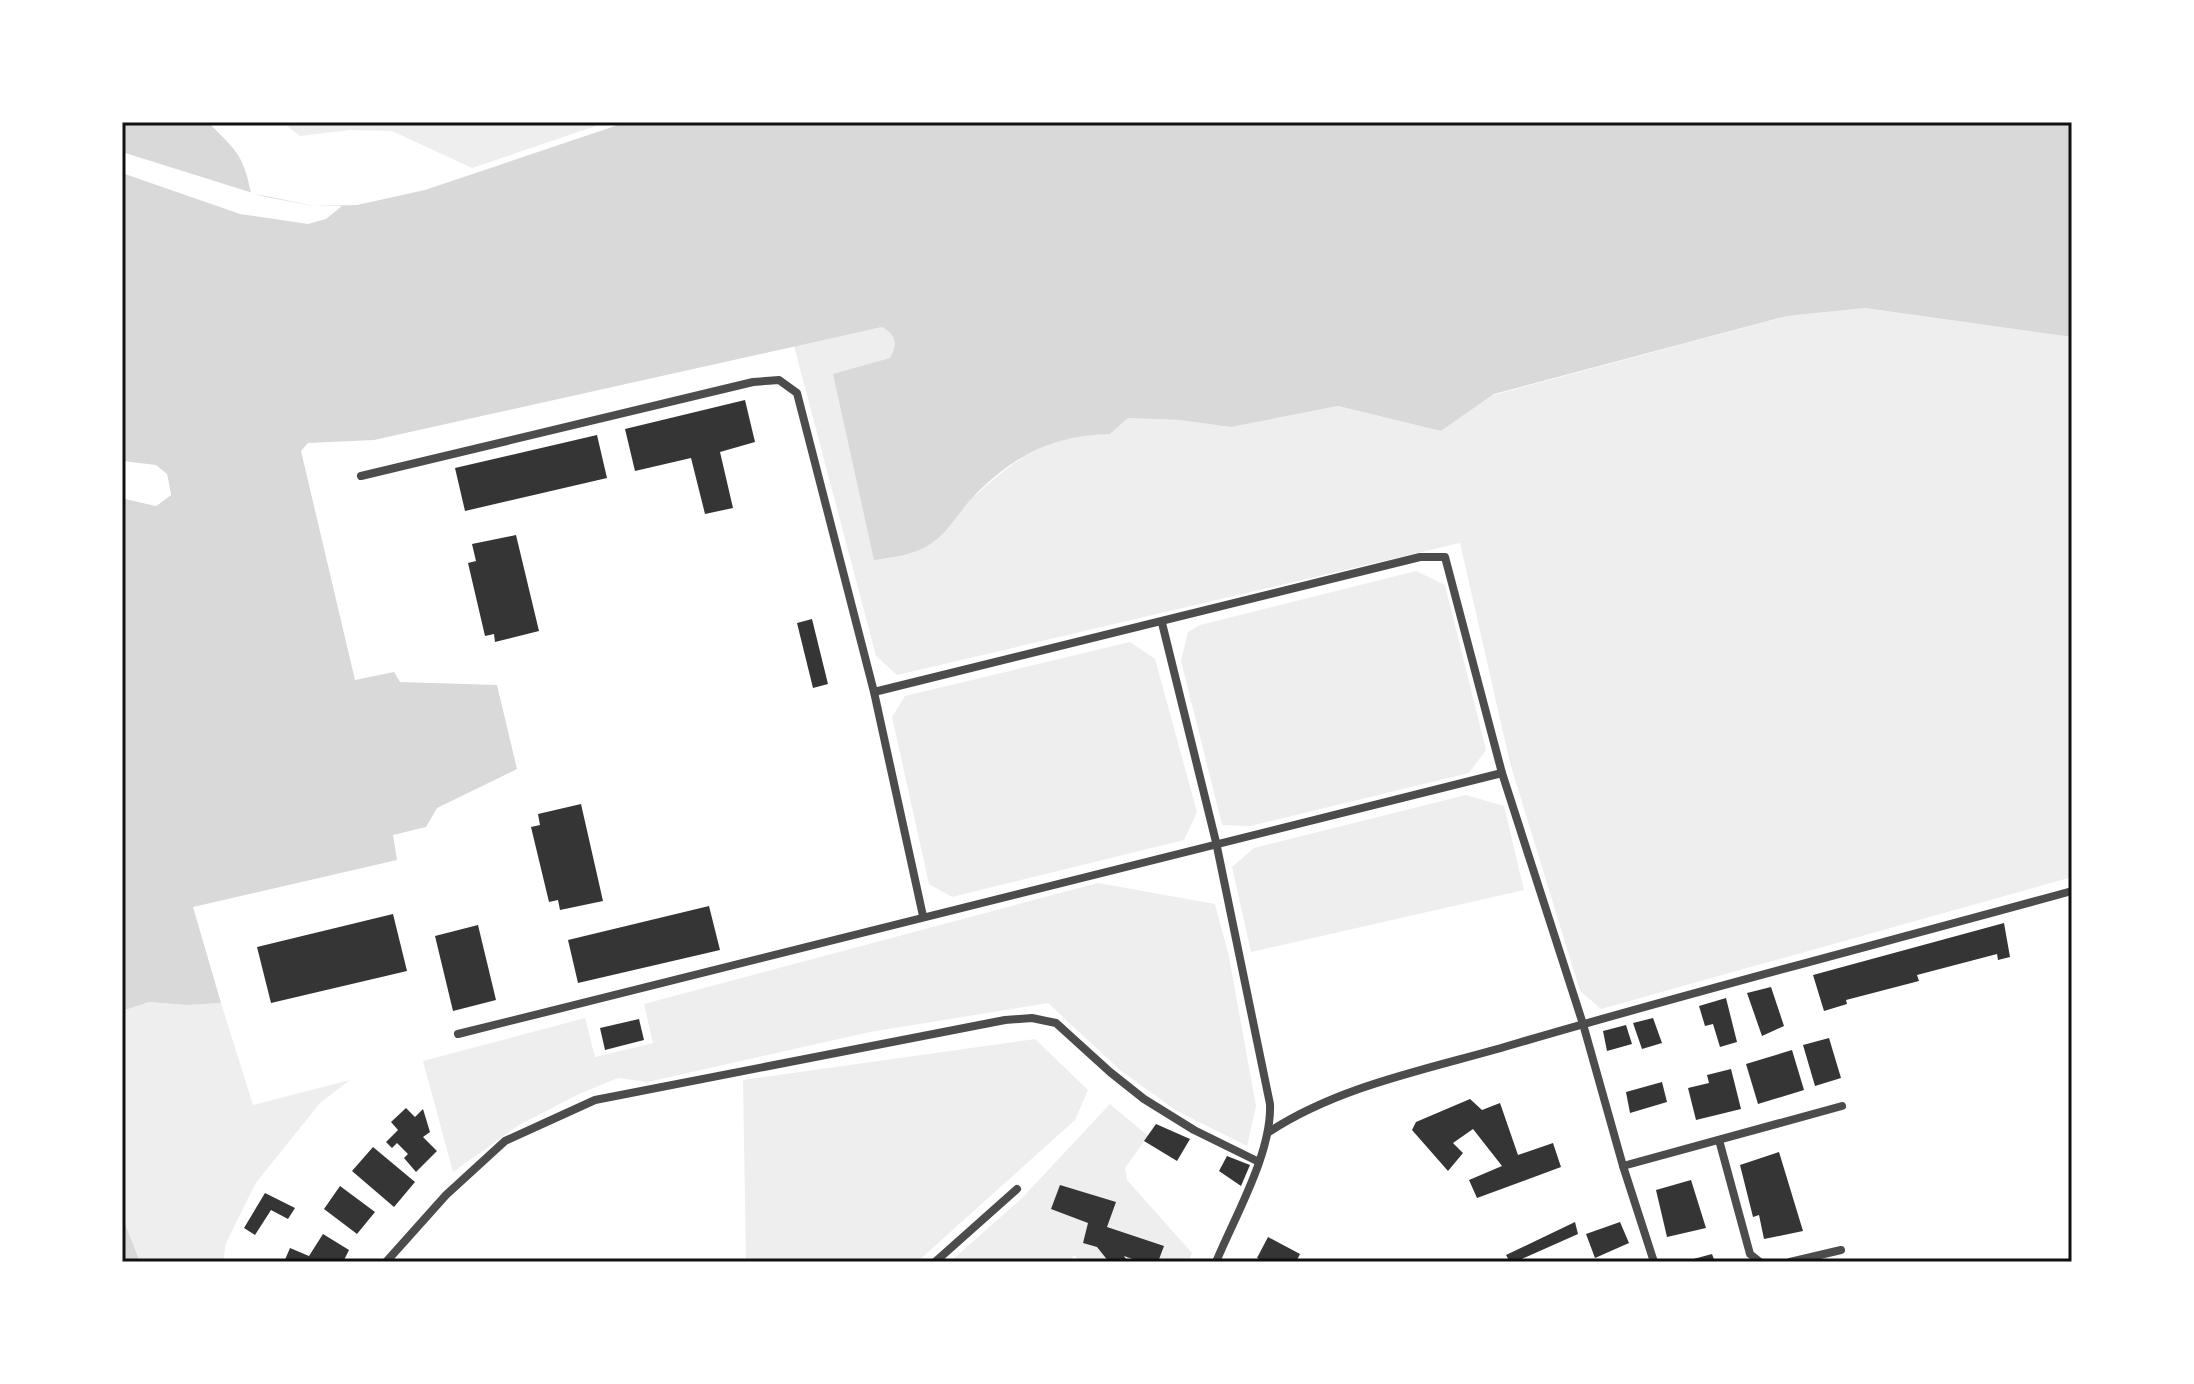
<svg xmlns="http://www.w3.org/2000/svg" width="2194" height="1384" font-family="'PT Sans Narrow',sans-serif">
  <rect width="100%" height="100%" fill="#fff"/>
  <g fill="#eee">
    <path d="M282,122h310l4,4 -124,42 -80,-37 -42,-1 -50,6z"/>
    <path d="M1865,308l207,29v540l-471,132 -21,-18 -70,-228 -50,-220 -563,132 -21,-19 -82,-310 88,-19c14,8 16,17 8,31l85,138c44,-40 73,-61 135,-62l18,-16 51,2 52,7 107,-21 103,25 52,-36 294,-79z"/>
    <path d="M1416,571l29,14 41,165 -17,23 -219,53 -28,-1 -41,-164 7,-29 12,-7z"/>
    <path d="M1130,642l25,17 42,153 -13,28 -232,57 -23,-13 -37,-167 13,-21z"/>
    <path d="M1466,795l38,11 20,84 -273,62 -19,-85 22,-19z"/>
    <path d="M1098,883l117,21 14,53 27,149 -9,40 -70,-35 -56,-40 -73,-68 -178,29 -222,50 -30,-4 -39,16 -60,31 -66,47 -30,-111 162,-43 10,39 58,-14 -9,-39z"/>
    <path d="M149,1002l38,3 34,-2 32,102 97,-25 -30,23 -65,81 -29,59 -3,19h-83l-18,-46v-205z"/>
    <path d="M1035,1039l53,51 -13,30 -158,142h-171l-3,-182z"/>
    <path d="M1110,1104l38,32 -23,32 2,12 65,73 -4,9h-107l-7,-7 -4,7h-120l72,-64z"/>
  </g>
  <g fill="#d9d9d9">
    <path d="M122,122h86c27,28 35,31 43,71l63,13 43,-1 68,-15 202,-68h1445v215l-207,-29 -78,8 -293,78 -53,37 -103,-25 -107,21 -52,-7 -51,-2 -18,16c-57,1 -97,22 -136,62 -14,14 -25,35 -41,46 -17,13 -40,15 -59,18l-41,-186 57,-16c8,-14 6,-23 -8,-31l-508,113 -66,3 -7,8 54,229 39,-8 6,10 97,3 20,84 -80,39 -11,19 -33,8 4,25 -204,47 28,96 -34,2 -38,-3 -27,9v-513l34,8 15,-11 -4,-21 -11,-8 -34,-5z"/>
    <path d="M122,1216l18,46h-18z"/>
  </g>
  <g fill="#fff">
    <path d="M122,152l144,45 48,9h28l-16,13 -18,5 -68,-10 -118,-41z"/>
    <path d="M122,461l34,4 11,9 4,21 -15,11 -34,-8v-4l33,8 12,-9 -3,-17 -9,-7 -33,-4z"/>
  </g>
  <g fill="#353535">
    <path d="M745,400l10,42 -35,10 13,56 -28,6 -14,-56 -56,13 -10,-42z"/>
    <path d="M597,435l10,43 -142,33 -10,-43z"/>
    <path d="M516,535l23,96 -44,11 -1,-8 -9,2 -17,-73 8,-2 -4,-17z"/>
    <path d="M812,619l16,65 -15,4 -16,-65z"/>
    <path d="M581,804l22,97 -43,9 -2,-10 -9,2 -18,-75 9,-2 -2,-11z"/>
    <path d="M709,906l11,44 -142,33 -10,-43z"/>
    <path d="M393,914l14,57 -136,32 -14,-56z"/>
    <path d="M2004,923l6,34 -12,3 -1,-6 -80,21 2,6 -73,19 1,4 -23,7 -11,-36z"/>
    <path d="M478,925l18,75 -43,11 -18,-75z"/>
    <path d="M1771,987l13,39 -22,10 -15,-43z"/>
    <path d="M1726,998l11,44 -17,5 -7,-23 -8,2 -6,-20z"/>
    <path d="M1653,1018l9,25 -20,6 -9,-26z"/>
    <path d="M639,1019l5,21 -39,10 -5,-22z"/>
    <path d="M1626,1025l6,19 -25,7 -4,-20z"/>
    <path d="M1829,1038l12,40 -26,8 -12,-41z"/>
    <path d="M1792,1050l12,40 -46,14 -12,-40z"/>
    <path d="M1731,1069l10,40 -45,11 -8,-32 21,-5 -2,-8z"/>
    <path d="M1662,1082l5,20 -37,11 -4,-21z"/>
    <path d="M1470,1099l12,11 18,-7 18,52 35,-12 8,24 -84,31 -8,-18 33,-14 -29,-37 -20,14 10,10 -15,18 -36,-41 4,-8z"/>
    <path d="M406,1108l9,9 8,-8 7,23 -7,5 14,14 -21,21 -12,-14 4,-4 -11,-11 -5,5 -6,-6 12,-12 -7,-8z"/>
    <path d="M1156,1124l34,15 -13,22 -33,-20z"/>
    <path d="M373,1147l42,35 -21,25 -42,-36z"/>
    <path d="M1779,1152l24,79 -39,8 -5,-24 -6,2 -13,-52z"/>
    <path d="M1227,1156l23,9 -9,21 -22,-15z"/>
    <path d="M1691,1180l15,48 -39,9 -11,-47z"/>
    <path d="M1060,1185l56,17 -9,25 57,19 -6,16h-17l-17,-6 4,6h-19l-12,-15 -14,-4 5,-20 -37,-14z"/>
    <path d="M340,1186l35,26 -18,22 -33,-25z"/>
    <path d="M265,1193l30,15 -7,11 -17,-9 -16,25 -11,-7z"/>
    <path d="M1575,1222l3,12 -63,28h-5l-4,-7z"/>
    <path d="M1620,1222l9,21 -34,15 -9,-24z"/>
    <path d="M323,1234l26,16 -6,12h-59l6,-14 19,8z"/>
    <path d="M1268,1237l32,17 -4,8h-31l-8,-4z"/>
    <path d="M1712,1254l3,8h-29v-1z"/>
  </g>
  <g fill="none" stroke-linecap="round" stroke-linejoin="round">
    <g stroke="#4c4c4c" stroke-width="8">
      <path d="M361,476l392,-94 26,-2 18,13 77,299 49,224"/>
      <path d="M1162,623l54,219 54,262c2,49 -35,112 -54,158"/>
      <path d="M874,692l546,-135h25l57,216 81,251 40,142 31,96"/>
      <path d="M458,1034l1044,-261"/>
      <path d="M1269,1132c73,-48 166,-64 249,-89 184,-54 369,-101 554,-152"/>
      <path d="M1719,1140l31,114 10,8"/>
      <path d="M1623,1166l219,-60"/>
      <path d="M386,1262l60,-67 59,-54 90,-41 410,-80 27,-2 24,5 54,49 34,27 50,31 65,32"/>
      <path d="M935,1262l82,-73"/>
      <path d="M1790,1262l51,-12"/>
    </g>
  </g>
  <rect width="2194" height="1384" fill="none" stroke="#ffffff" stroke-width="248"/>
  <rect x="124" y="124" width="1946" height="1136" fill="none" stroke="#111" stroke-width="3"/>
</svg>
